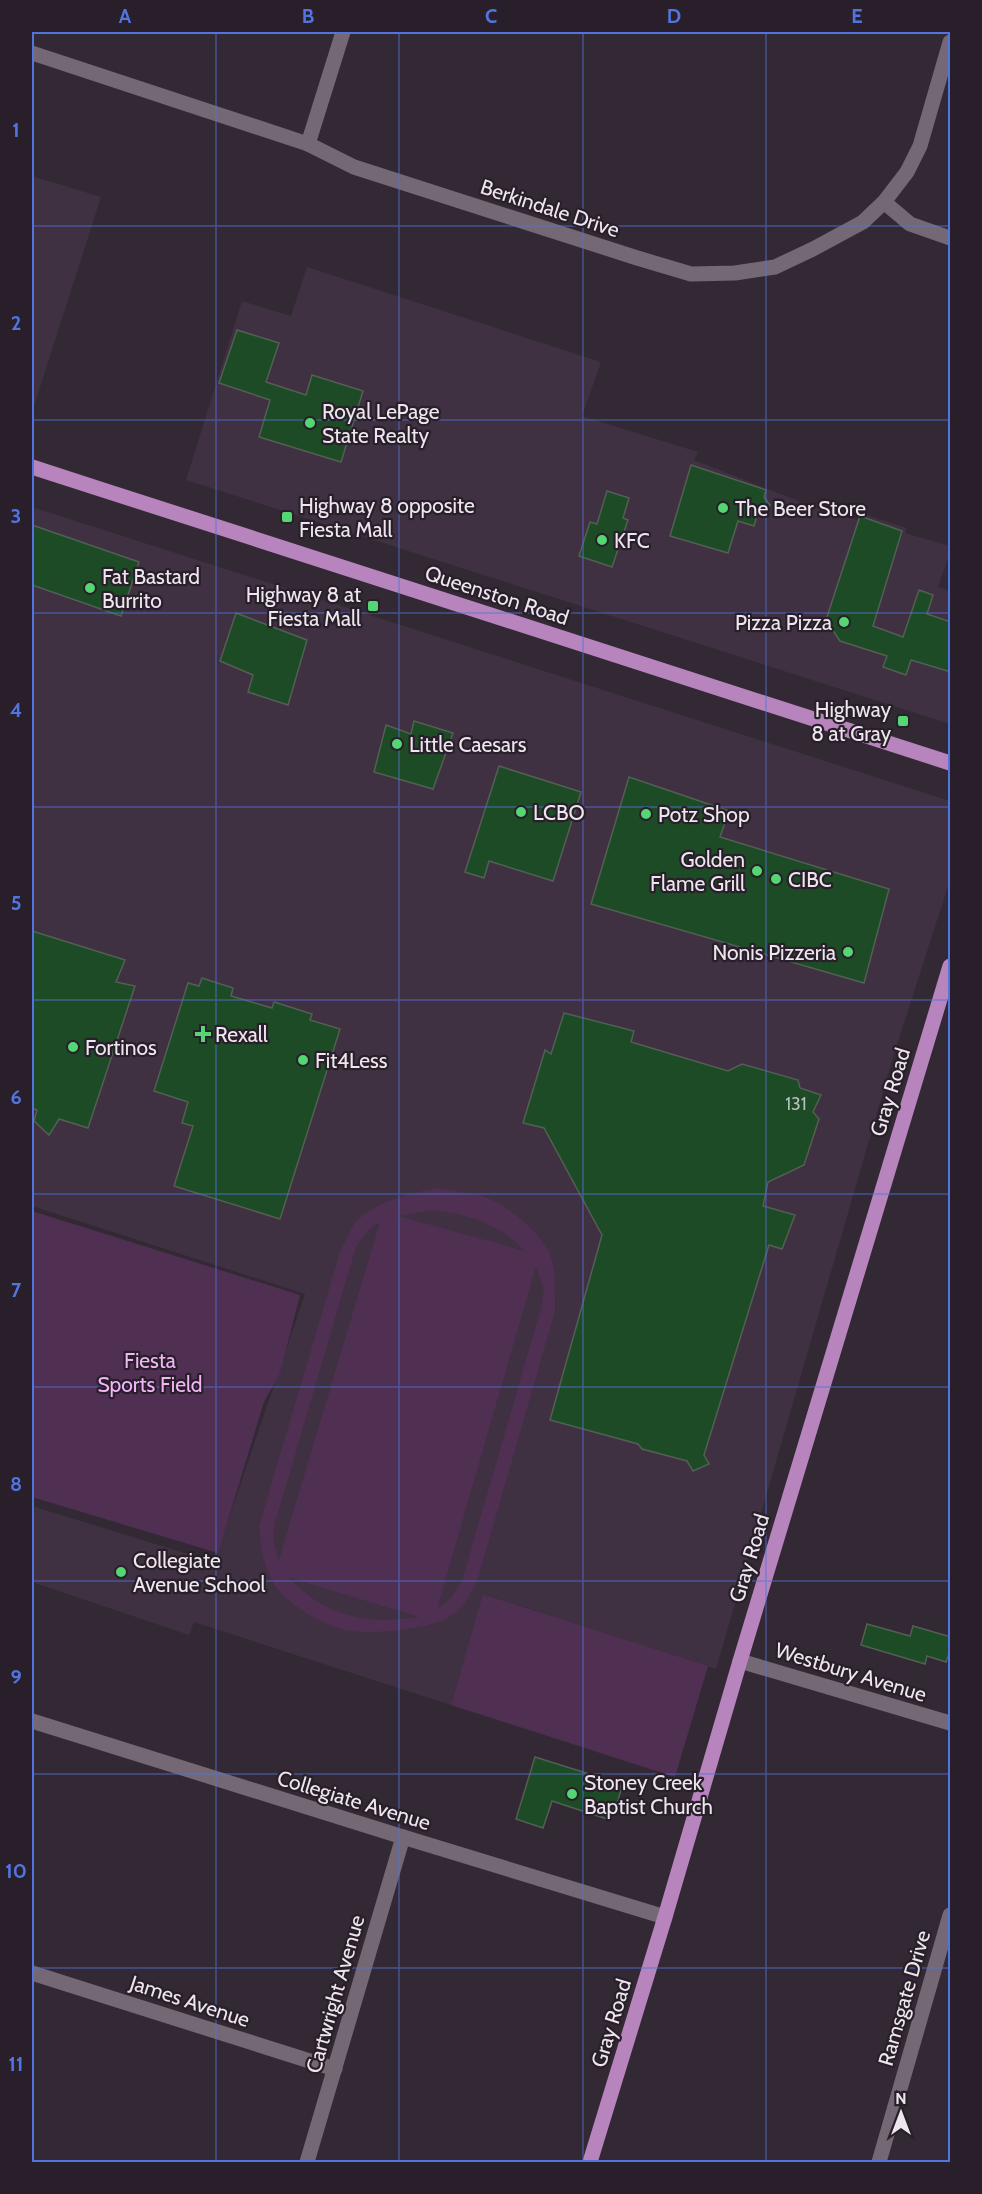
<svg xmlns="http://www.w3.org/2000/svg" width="982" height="2194" font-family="Cabin,sans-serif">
  <rect width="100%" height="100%" fill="#332934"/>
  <g fill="#3f3141">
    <path d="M32,176l69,21 -69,215z"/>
    <path d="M307,267l294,95 -19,54 116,36 -4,8 112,44 51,16 3,-7 47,15 -2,5 45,13v7l-12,34 12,4v133l-764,-244 56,-179 49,15z"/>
    <path d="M32,507l918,294v79l-56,174 -178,615 -232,-75 -33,111 -257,-83 -5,13 -157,-53v-76l182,56 91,-268 -273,-88z"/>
  </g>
  <g fill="#4f3052" fill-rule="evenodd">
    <path d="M437,1188c17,4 39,4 55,12 18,8 49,34 57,52 8,19 6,40 6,59l-78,271c-8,14 -14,27 -28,35 -20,13 -85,19 -108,12 -22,-7 -54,-25 -67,-45 -11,-17 -13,-39 -15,-58l81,-274c5,-9 9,-22 16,-30 21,-22 53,-28 81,-34zM434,1210c34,4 67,15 91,41l-127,-35zM380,1222l-101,338 -6,-18 2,-19 81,-276 12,-17zM536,1266l8,24 -3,18 -79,273 -10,16 -15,12zM288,1577l131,40c-53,8 -93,0 -131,-40z"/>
    <path d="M32,1211l268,84 -20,78 -16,29 -46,151 -186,-56z"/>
    <path d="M483,1594l225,72 -33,111 -224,-72z"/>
  </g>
  <g fill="#1c4b26" stroke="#535f54" stroke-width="1.5">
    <path d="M237,330l42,13 -13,39 40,13 6,-20 51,16 -22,71 -82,-25 11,-37 -51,-17z"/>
    <path d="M691,465l75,25 -2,7 6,8 -7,8 -5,-1 -4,14 -16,-5 -10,32 -58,-17z"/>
    <path d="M607,491l22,7 -6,20 5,2 -16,47 -33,-11 11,-34 7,2z"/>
    <path d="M860,516l42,15 -29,95 30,11 16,-47 14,5 -6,19 24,8v50l-40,-12 -5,15 -23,-8 4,-11 -47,-15 -14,-21z"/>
    <path d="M32,525l107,37 -18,54 -89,-31z"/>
    <path d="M236,613l71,27 -19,65 -40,-13 5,-17 -33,-14z"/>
    <path d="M414,721l39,12 -20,56 -59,-17 12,-47 25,9z"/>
    <path d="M499,766l82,26 -28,89 -64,-20 -5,17 -19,-6z"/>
    <path d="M629,777l100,34 -9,26 169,52 -25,94 -273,-79z"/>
    <path d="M32,931l93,29 -9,22 19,4 -47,142 -29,-9 -10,16 -15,-14 3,-11 -5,-2z"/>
    <path d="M202,978l31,10 -2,8 41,12 2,-6 38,12 -2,6 30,9 -60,190 -106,-33 19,-60 -11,-3 6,-21 -34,-11 34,-108 11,3z"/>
    <path d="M564,1013l70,18 -3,11 97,29 14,-7 56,16 2,8 21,7 -8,17 6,7 -15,46 -36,17 -5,24 32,9 -13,34 -13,-4 -65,210 5,9 -16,7 -6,-10 -45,-12 -4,-5 -88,-24 52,-185 -58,-107 -21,-5 22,-73 6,4z"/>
    <path d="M867,1624l43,12 3,-10 38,11v11l-5,14 -19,-6 -2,8 -64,-19z"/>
    <path d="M535,1757l83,26 -1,2 5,2 -8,26 -4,-1 -3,7 -55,-18 -9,27 -27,-9z"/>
  </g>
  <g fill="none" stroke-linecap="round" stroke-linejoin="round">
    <g stroke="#736874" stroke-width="15">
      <path d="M32,53l276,91 46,23 280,90 57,17 44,-1 40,-6 38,-18 50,-27 21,-20 23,-30 13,-26 30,-104"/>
      <path d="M308,144l35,-112"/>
      <path d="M884,202l26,22 40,14"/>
      <path d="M740,1661l210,62"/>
      <path d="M32,1721l371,116 262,80"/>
      <path d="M32,1973l303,96"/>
      <path d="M307,2162l96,-325"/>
      <path d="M879,2162l71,-247"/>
    </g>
    <g stroke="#b784bd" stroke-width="15">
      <path d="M32,467c306,99 613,195 918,296"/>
      <path d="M590,2162l75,-245 75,-256 210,-695"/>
    </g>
  </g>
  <path fill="none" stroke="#5174de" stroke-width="1.5" stroke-opacity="0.55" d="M216,32v2130M399,32v2130M583,32v2130M766,32v2130M32,226h918M32,420h918M32,613h918M32,807h918M32,1000h918M32,1194h918M32,1387h918M32,1581h918M32,1774h918M32,1968h918"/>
  <g fill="#54d672" stroke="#291f2a" stroke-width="2">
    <circle cx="310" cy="423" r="6"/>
    <circle cx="723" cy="508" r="6"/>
    <rect x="281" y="511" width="12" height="12" rx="3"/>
    <circle cx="602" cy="540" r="6"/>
    <circle cx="90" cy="588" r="6"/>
    <rect x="367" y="600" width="12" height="12" rx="3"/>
    <circle cx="844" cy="622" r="6"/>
    <rect x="897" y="715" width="12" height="12" rx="3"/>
    <circle cx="397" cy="744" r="6"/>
    <circle cx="521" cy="812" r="6"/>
    <circle cx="646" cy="814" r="6"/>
    <circle cx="757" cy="871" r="6"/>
    <circle cx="776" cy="879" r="6"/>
    <circle cx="848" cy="952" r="6"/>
    <path d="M200 1025h6v6h6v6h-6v6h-6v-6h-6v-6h6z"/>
    <circle cx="73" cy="1047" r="6"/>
    <circle cx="303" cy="1060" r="6"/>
    <circle cx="121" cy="1572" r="6"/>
    <circle cx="572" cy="1794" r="6"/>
  </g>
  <g text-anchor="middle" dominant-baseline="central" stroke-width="4.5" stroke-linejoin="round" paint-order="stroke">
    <g font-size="18" fill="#b9bfbc">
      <text x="796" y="1104">131</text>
    </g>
    <g font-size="21" fill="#ede6ee" stroke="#291f2a">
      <text transform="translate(550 208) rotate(18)">Berkindale Drive</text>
      <text transform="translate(497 595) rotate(18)">Queenston Road</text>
      <text transform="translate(890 1092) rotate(-73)">Gray Road</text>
      <text transform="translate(749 1558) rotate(-73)">Gray Road</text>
      <text transform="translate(851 1672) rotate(17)">Westbury Avenue</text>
      <text transform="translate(354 1800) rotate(17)">Collegiate Avenue</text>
      <text transform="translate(335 1994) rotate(-74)">Cartwright Avenue</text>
      <text transform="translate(904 1998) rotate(-74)">Ramsgate Drive</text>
      <text transform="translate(190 2001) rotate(18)">James Avenue</text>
      <text transform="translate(611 2023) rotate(-73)">Gray Road</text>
    </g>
    <g font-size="21" fill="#ede6ee" stroke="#291f2a" text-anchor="start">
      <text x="322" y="411">Royal LePage<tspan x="322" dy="24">State Realty</tspan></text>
      <text x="299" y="505">Highway 8 opposite<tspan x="299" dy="24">Fiesta Mall</tspan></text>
      <text x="735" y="508">The Beer Store</text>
      <text x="614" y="540">KFC</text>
      <text x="102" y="576">Fat Bastard<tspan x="102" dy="24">Burrito</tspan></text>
      <text x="361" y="594" text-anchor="end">Highway 8 at<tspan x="361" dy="24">Fiesta Mall</tspan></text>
      <text x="832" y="622" text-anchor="end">Pizza Pizza</text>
      <text x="891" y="709" text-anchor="end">Highway<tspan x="891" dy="24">8 at Gray</tspan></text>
      <text x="409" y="744">Little Caesars</text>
      <text x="533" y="812">LCBO</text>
      <text x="658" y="814">Potz Shop</text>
      <text x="745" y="859" text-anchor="end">Golden<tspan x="745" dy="24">Flame Grill</tspan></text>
      <text x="788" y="879">CIBC</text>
      <text x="836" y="952" text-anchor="end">Nonis Pizzeria</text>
      <text x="215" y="1034">Rexall</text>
      <text x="85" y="1047">Fortinos</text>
      <text x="315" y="1060">Fit4Less</text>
      <text x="133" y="1560">Collegiate<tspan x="133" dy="24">Avenue School</tspan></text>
      <text x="584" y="1782">Stoney Creek<tspan x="584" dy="24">Baptist Church</tspan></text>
    </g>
    <g font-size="21" fill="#f2b5f7" stroke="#291f2a">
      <text x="150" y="1360">Fiesta<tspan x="150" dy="24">Sports Field</tspan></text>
    </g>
  </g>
  <rect width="982" height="2194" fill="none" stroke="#291f2a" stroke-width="66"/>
  <g transform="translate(901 2113)" stroke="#291f2a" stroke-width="4.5" paint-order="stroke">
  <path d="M0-4.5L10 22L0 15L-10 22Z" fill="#ede6ee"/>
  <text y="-9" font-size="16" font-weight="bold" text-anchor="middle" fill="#ede6ee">N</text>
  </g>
  <rect x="33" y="33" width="916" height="2128" fill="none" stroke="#5174de" stroke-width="2"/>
  <g font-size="20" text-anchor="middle" font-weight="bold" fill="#5174de">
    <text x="125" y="23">A</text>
    <text x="308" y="23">B</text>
    <text x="491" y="23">C</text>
    <text x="674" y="23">D</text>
    <text x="857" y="23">E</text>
    <text x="16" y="137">1</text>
    <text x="16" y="330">2</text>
    <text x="16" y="523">3</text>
    <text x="16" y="717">4</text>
    <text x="16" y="910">5</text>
    <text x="16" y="1104">6</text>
    <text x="16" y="1297">7</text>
    <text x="16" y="1491">8</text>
    <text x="16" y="1684">9</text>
    <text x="16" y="1878">10</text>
    <text x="16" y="2071">11</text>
  </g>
</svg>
